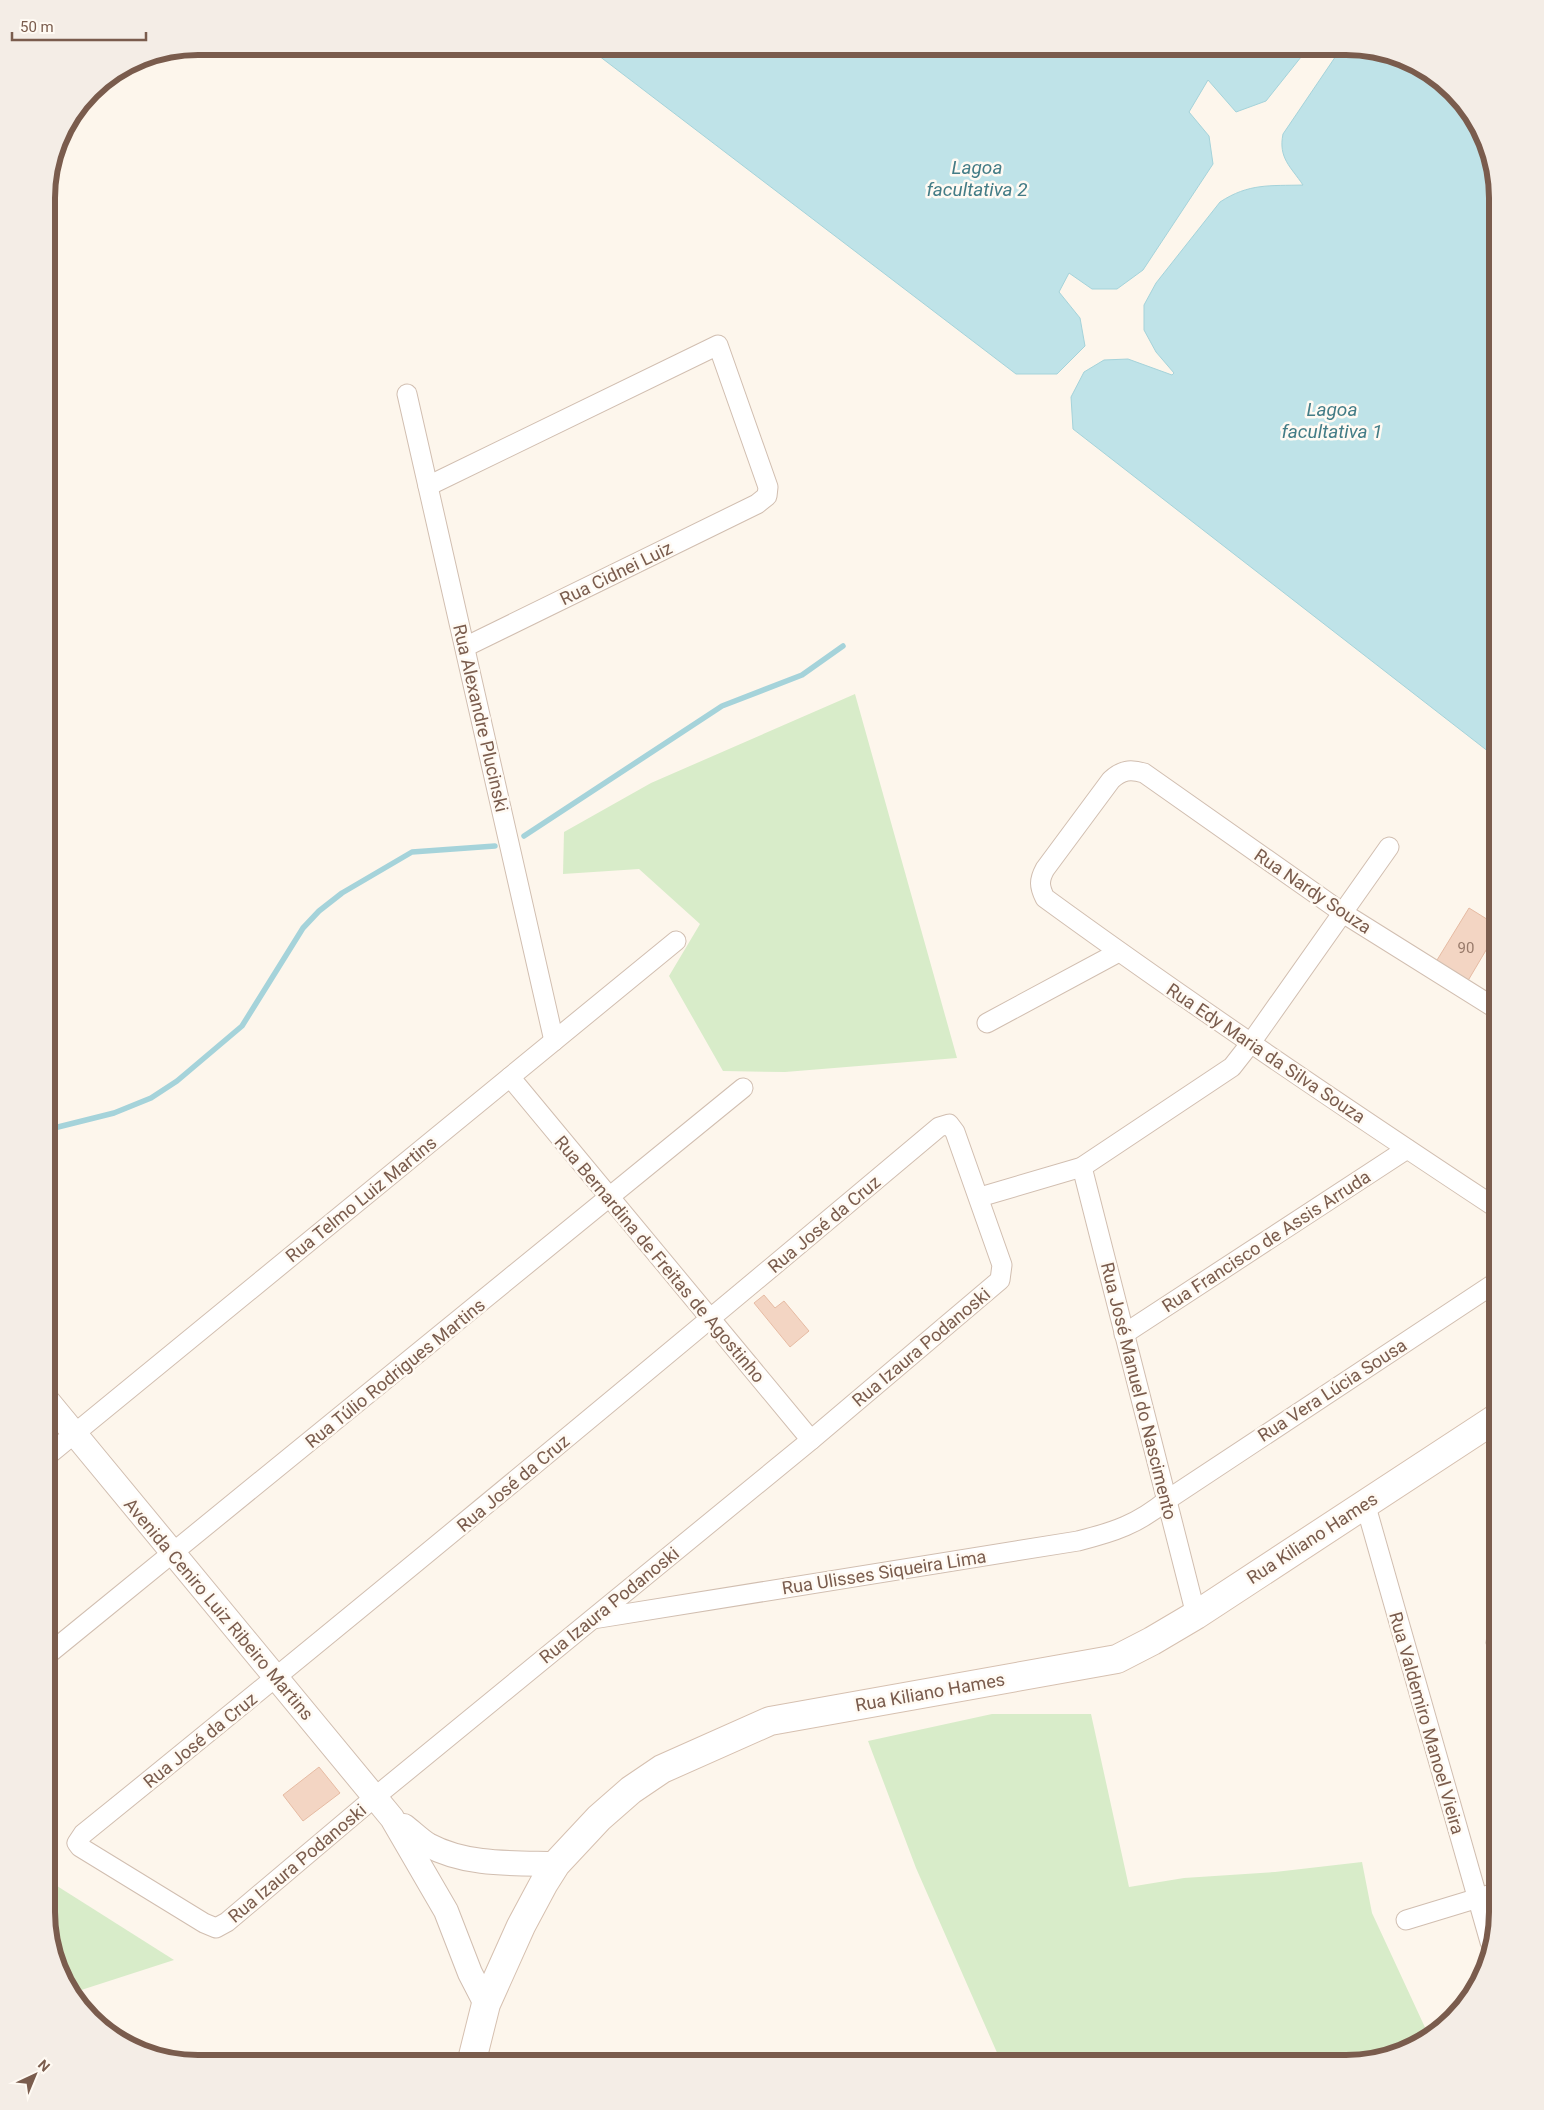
<svg xmlns="http://www.w3.org/2000/svg" width="1544" height="2110" font-family="Roboto,sans-serif">
  <rect width="100%" height="100%" fill="#fdf6ec"/>
  <g fill="#d8ecc9">
    <path d="M855,694l102,364 -172,14 -62,-1 -54,-95 31,-52 -61,-55 -76,5 1,-42 87,-49z"/>
    <path d="M992,1714h99l38,173 55,-9 91,-6 87,-10 10,51 57,123 -7,7 -76,21h-344l-86,-196 -48,-127z"/>
    <path d="M46,1879l128,81 -102,33 -5,-5 -21,-76z"/>
  </g>
  <g fill="#bfe3e8" stroke="#a5d3da">
    <path d="M586,46l723,1 -43,54 -30,11 -28,-32 -19,32 20,24 4,28 -70,106 -26,19h-25l-23,-16 -10,19 21,26 5,28 -28,28h-41z"/>
    <path d="M1342,47h13l67,20 55,55 21,76v561l-425,-330 -2,-32 13,-25 20,-12 24,-1 44,16 2,-2 -18,-21 -12,-22v-25l12,-22 64,-81c29,-19 50,-16 83,-17 -12,-18 -25,-27 -20,-51z"/>
  </g>
  <g fill="none" stroke-linecap="round" stroke-linejoin="round">
    <g stroke="#a5d3da" stroke-width="5.5">
      <path d="M524,836l198,-130 80,-31 41,-29"/>
      <path d="M46,1130l68,-17 37,-15 26,-17 65,-55 61,-98 16,-17 23,-18 70,-41 83,-6"/>
    </g>
  </g>
  <g fill="#f3d5c3" stroke="#e6bba3">
    <path d="M1469,908l29,18v4l-32,54 -32,-19z"/>
    <path d="M764,1295l11,13 9,-7 25,30 -19,16 -36,-44z"/>
    <path d="M319,1767l21,26 -37,28 -20,-26z"/>
  </g>
  <g fill="none" stroke-linecap="round" stroke-linejoin="round">
    <defs>
      <g id="minor">
        <path d="M407,394l147,647"/>
        <path d="M428,486l290,-141 50,142 -1,9 -10,8 -292,143"/>
        <path d="M987,1023l132,-71"/>
        <path d="M510,1077l301,363"/>
        <path d="M949,1124l6,8 47,133 -2,15 -189,160 -436,357 -148,125 -11,6 -12,-5 -124,-76 -3,-4 6,-9c288,-233 573,-469 856,-707z"/>
        <path d="M1082,1167l114,448"/>
        <path d="M980,1197l102,-30 150,-100 18,-23 139,-197"/>
        <path d="M1498,1209c-153,-101 -305,-203 -453,-311 -6,-12 -6,-18 0,-29l66,-89c11,-10 19,-11 33,-7l199,140 155,97"/>
        <path d="M1124,1334l283,-185"/>
        <path d="M46,1457l630,-516"/>
        <path d="M1365,1503l125,439"/>
        <path d="M593,1619l485,-78c36,-9 60,-17 89,-41l331,-219"/>
        <path d="M1496,1642l2,-1"/>
        <path d="M46,1656l697,-568"/>
        <path d="M1406,1920l92,-28"/>
      </g>
      <g id="tertiary">
        <path d="M46,1399l346,419 54,93 24,62 16,31"/>
        <path d="M404,1826c8,6 16,14 24,19 39,21 86,18 128,19"/>
      </g>
      <path id="secondary" d="M471,2064l15,-60 35,-78 23,-43 12,-19 43,-46 32,-28 31,-21 108,-48 347,-62 35,-18 44,-26 302,-198"/>
    </defs>
    <use href="#minor" stroke="#d1beb0" stroke-width="21"/>
    <use href="#tertiary" stroke="#d1beb0" stroke-width="26"/>
    <use href="#secondary" stroke="#d6c0b0" stroke-width="30"/>
    <use href="#minor" stroke="#fff" stroke-width="19"/>
    <use href="#tertiary" stroke="#fff" stroke-width="24"/>
    <use href="#secondary" stroke="#fff" stroke-width="28"/>
  </g>
  <g text-anchor="middle" dominant-baseline="central" stroke-width="5" stroke-linejoin="round" paint-order="stroke">
    <g font-size="15" fill="#987a6a">
      <text x="1466" y="948">90</text>
    </g>
    <g font-size="18" fill="#7a5c4d" stroke="#fffaf3">
      <text transform="translate(616 573) rotate(-26)">Rua Cidnei Luiz</text>
      <text transform="translate(481 718) rotate(77)">Rua Alexandre Plucinski</text>
      <text transform="translate(1313 891) rotate(34)">Rua Nardy Souza</text>
      <text transform="translate(1266 1053) rotate(34)">Rua Edy Maria da Silva Souza</text>
      <text transform="translate(361 1199) rotate(-39)">Rua Telmo Luiz Martins</text>
      <text transform="translate(824 1224) rotate(-40)">Rua José da Cruz</text>
      <text transform="translate(1266 1241) rotate(-33)">Rua Francisco de Assis Arruda</text>
      <text transform="translate(660 1259) rotate(50)">Rua Bernardina de Freitas de Agostinho</text>
      <text transform="translate(921 1347) rotate(-40)">Rua Izaura Podanoski</text>
      <text transform="translate(395 1373) rotate(-39)">Rua Túlio Rodrigues Martins</text>
      <text transform="translate(1332 1390) rotate(-33)">Rua Vera Lúcia Sousa</text>
      <text transform="translate(1139 1391) rotate(76)">Rua José Manuel do Nascimento</text>
      <text transform="translate(513 1483) rotate(-40)">Rua José da Cruz</text>
      <text transform="translate(1312 1538) rotate(-33)">Rua Kiliano Hames</text>
      <text transform="translate(884 1572) rotate(-9)">Rua Ulisses Siqueira Lima</text>
      <text transform="translate(609 1605) rotate(-39)">Rua Izaura Podanoski</text>
      <text transform="translate(219 1609) rotate(50)">Avenida Ceniro Luiz Ribeiro Martins</text>
      <text transform="translate(930 1692) rotate(-10)">Rua Kiliano Hames</text>
      <text transform="translate(1427 1723) rotate(74)">Rua Valdemiro Manoel Vieira</text>
      <text transform="translate(200 1740) rotate(-39)">Rua José da Cruz</text>
      <text transform="translate(297 1863) rotate(-40)">Rua Izaura Podanoski</text>
    </g>
    <g font-size="19" font-style="italic" fill="#437c86" stroke="#fffaf3">
      <text x="977" y="167">Lagoa<tspan x="977" dy="22">facultativa 2</tspan></text>
      <text x="1332" y="409">Lagoa<tspan x="1332" dy="22">facultativa 1</tspan></text>
    </g>
  </g>
  <path d="M0 0H1544V2110H0ZM198 55H1346A143 143 0 0 1 1489 198V1912A143 143 0 0 1 1346 2055H198A143 143 0 0 1 55 1912V198A143 143 0 0 1 198 55Z" fill="#f4ede6" fill-rule="evenodd"/>
  <path fill="none" stroke="#7a5c4d" stroke-width="6" d="M198 55H1346A143 143 0 0 1 1489 198V1912A143 143 0 0 1 1346 2055H198A143 143 0 0 1 55 1912V198A143 143 0 0 1 198 55Z"/>
  <g transform="translate(35 2075) rotate(44)" stroke="#fffaf3" stroke-width="4" paint-order="stroke">
  <path d="M0-4L9 19L0 12L-9 19Z" fill="#7a5c4d"/>
  <text y="-8" font-size="14" font-weight="bold" text-anchor="middle" fill="#7a5c4d">N</text>
  </g>
  <path d="M12 32v8h134v-8" fill="none" stroke="#7a5c4d" stroke-width="2.5"/>
  <text x="20" y="32" font-size="15" fill="#7a5c4d" stroke="#fffaf3" stroke-width="4" paint-order="stroke">50 m</text>
</svg>
